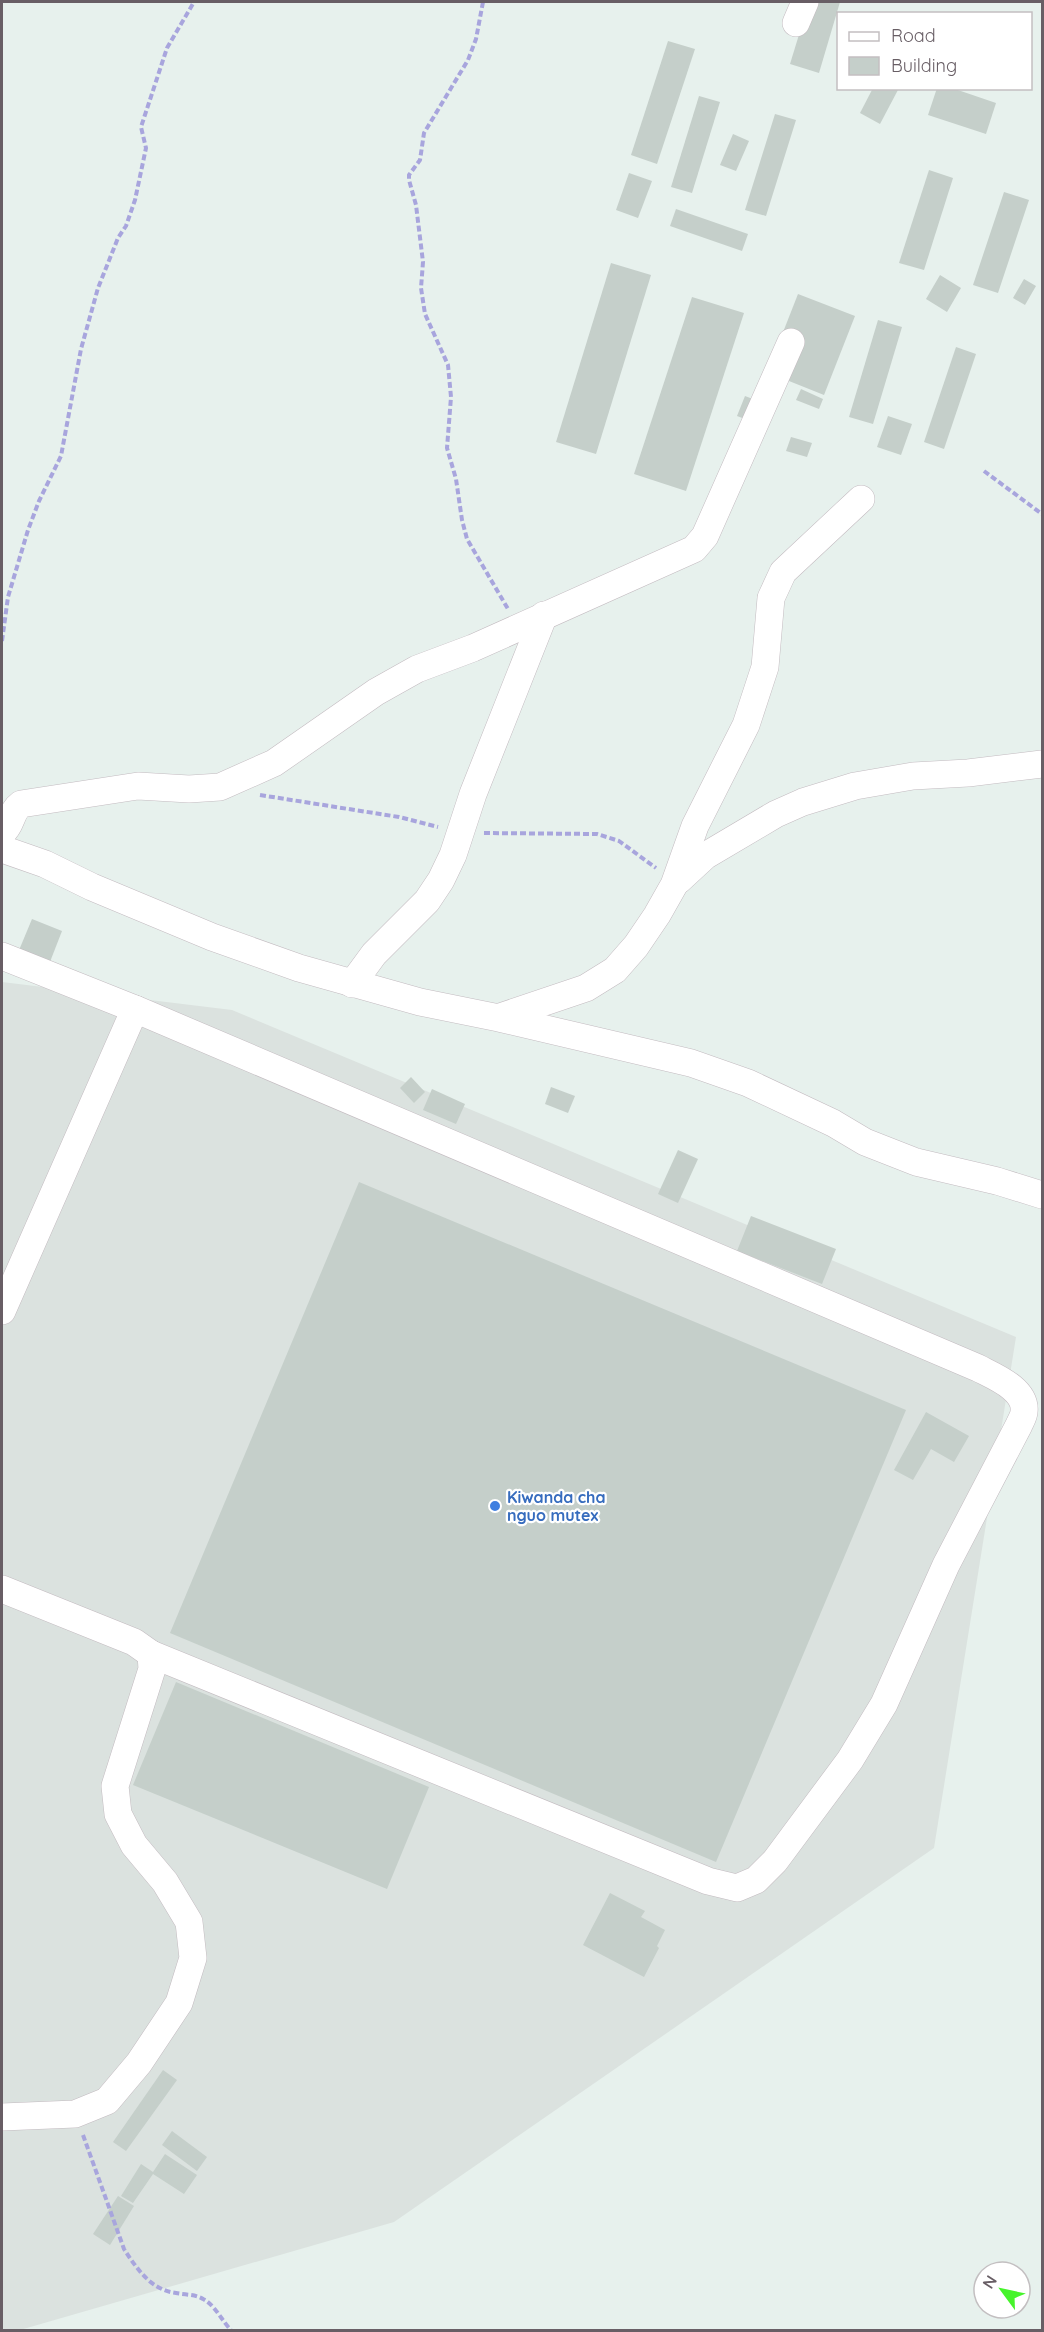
<svg xmlns="http://www.w3.org/2000/svg" width="1044" height="2332" font-family="Quicksand,sans-serif">
  <rect width="100%" height="100%" fill="#e7f1ed"/>
  <path fill="#dbe2df" d="M2,982l230,28 784,327 -82,511 -540,374 -374,108h-18z"/>
  <g fill="#c5cfca">
    <path d="M809,2h31l-21,71 -29,-9z"/>
    <path d="M668,41l27,8 -38,115 -26,-9z"/>
    <path d="M873,88h26l-19,36 -20,-11z"/>
    <path d="M937,88h15l44,15 -10,31 -58,-19z"/>
    <path d="M699,96l21,6 -28,91 -21,-6z"/>
    <path d="M775,114l21,6 -30,96 -21,-6z"/>
    <path d="M733,134l16,7 -13,30 -16,-6z"/>
    <path d="M929,170l24,8 -29,92 -25,-7z"/>
    <path d="M629,173l23,8 -14,37 -22,-8z"/>
    <path d="M1004,192l25,8 -31,93 -25,-8z"/>
    <path d="M676,209l72,25 -6,17 -72,-25z"/>
    <path d="M611,263l40,12 -55,179 -40,-12z"/>
    <path d="M940,275l21,13 -14,24 -21,-13z"/>
    <path d="M1024,279l12,7 -11,19 -12,-7z"/>
    <path d="M798,294l57,22 -31,79 -40,-16 -6,-34z"/>
    <path d="M692,297l52,16 -58,178 -52,-17z"/>
    <path d="M878,320l24,7 -29,97 -24,-7z"/>
    <path d="M956,347l20,7 -32,95 -20,-7z"/>
    <path d="M801,389l22,10 -4,10 -23,-9z"/>
    <path d="M745,396l13,5 -8,20 -13,-5z"/>
    <path d="M888,416l24,8 -11,31 -24,-8z"/>
    <path d="M791,437l21,6 -5,14 -21,-6z"/>
    <path d="M32,919l30,12 -14,36 -31,-12z"/>
    <path d="M411,1077l14,15 -11,11 -14,-15z"/>
    <path d="M551,1087l24,9 -7,17 -23,-9z"/>
    <path d="M432,1089l33,15 -9,20 -33,-14z"/>
    <path d="M678,1150l20,9 -20,44 -20,-9z"/>
    <path d="M359,1182l547,228 -190,452 -546,-229z"/>
    <path d="M751,1216l85,33 -14,35 -85,-33z"/>
    <path d="M926,1412l43,24 -15,26 -23,-13 -18,31 -19,-10z"/>
    <path d="M176,1682l253,105 -42,102 -254,-104z"/>
    <path d="M610,1893l35,18 -4,6 24,13 -8,16 2,2 -15,29 -61,-32z"/>
    <path d="M163,2070l14,10 -51,71 -13,-9z"/>
    <path d="M172,2131l35,26 -10,14 -35,-26z"/>
    <path d="M165,2154l32,21 -13,19 -31,-20 -20,29 -12,-7 20,-32 12,8z"/>
    <path d="M118,2196l16,10 -24,39 -17,-11z"/>
  </g>
  <g fill="none" stroke-linecap="round" stroke-linejoin="round">
    <defs>
      <g id="minor">
        <path d="M796,23l9,-21"/>
        <path d="M2,833c11,-9 8,-21 19,-29l117,-18 51,3 31,-2 54,-24 102,-71 41,-23 56,-21 221,-99 11,-13 86,-194"/>
        <path d="M2,849l43,15 47,23 120,50 87,31 121,34 79,16 192,45 57,20 85,40 32,19 51,20 81,19 45,14"/>
        <path d="M679,880l26,-24 71,-42 27,-12 52,-16 58,-10 55,-3 74,-9"/>
        <path d="M2,956l133,53 843,359c15,8 49,21 46,44 0,4 -4,10 -5,13l-73,140 -62,139 -34,56 -75,101 -19,19 -19,8 -29,-7 -557,-227"/>
        <path d="M352,984l22,-30 53,-53 14,-21 12,-25 20,-61 71,-179"/>
        <path d="M500,1017l86,-29 29,-18 21,-24 21,-31 17,-30 21,-59 51,-101 19,-58 6,-69 12,-26 78,-73"/>
        <path d="M2,1311l133,-302"/>
        <path d="M2,1589l132,53 17,12 1,15 -37,117 3,28 16,31 31,37 24,40 4,36 -14,45 -40,60 -32,38 -32,13 -73,3"/>
      </g>
    </defs>
    <use href="#minor" stroke="#c3bbc0" stroke-width="28"/>
    <g stroke="#a8a5dd" stroke-width="4" stroke-dasharray="6 3" stroke-linecap="butt">
      <path d="M483,2l-7,37 -8,21 -44,73 -4,27 -11,15v5l7,25 7,57 -2,26 4,26 23,51 3,32 -4,51 9,31 6,41 5,19 41,70"/>
      <path d="M984,471l58,43"/>
      <path d="M2,641l6,-44 20,-67 11,-29 22,-45 20,-107 17,-61 20,-50 8,-12 9,-26 11,-52 -5,-21 26,-79 27,-46"/>
      <path d="M260,795l139,22 39,10"/>
      <path d="M484,833l113,1 22,7 37,27"/>
      <path d="M83,2135l41,114c13,20 27,41 52,44 9,2 19,1 27,6 12,6 19,22 28,31"/>
    </g>
    <use href="#minor" stroke="#fff" stroke-width="27"/>
  </g>
  <circle fill="#3f7fe0" stroke="#fff" stroke-width="2" cx="495" cy="1506" r="6"/>
  <g text-anchor="middle" dominant-baseline="central" stroke-width="4.5" stroke-linejoin="round" paint-order="stroke">
    <g font-size="16" font-weight="bold" fill="#366cbe" stroke="#fff" text-anchor="start">
      <text x="507" y="1497">Kiwanda cha<tspan x="507" dy="18">nguo mutex</tspan></text>
    </g>
  </g>
  <rect width="1044" height="2332" fill="none" stroke="#685e65" stroke-width="6"/>
  <rect x="837" y="12" width="195" height="78" fill="#ffffff" stroke="#c3bfc1" stroke-width="1.5"/>
  <rect x="849" y="32" width="30" height="9" fill="#ffffff" stroke="#c3bfc1" stroke-width="1.5"/>
  <text x="891" y="42" font-size="18" fill="#685e65">Road</text>
  <rect x="849" y="57" width="30" height="18" fill="#c5cfca" stroke="#c3bfc1" stroke-width="1.5"/>
  <text x="891" y="72" font-size="18" fill="#685e65">Building</text>
  <g transform="translate(1002 2290) rotate(303)"><circle r="28" fill="#ffffff" stroke="#c3bfc1" stroke-width="1.5"/>
  <path d="M0-4.5L10 22L0 15L-10 22Z" fill="#46f42b"/>
  <text y="-9" font-size="16" font-weight="bold" text-anchor="middle" fill="#685e65">N</text>
  </g>
</svg>
